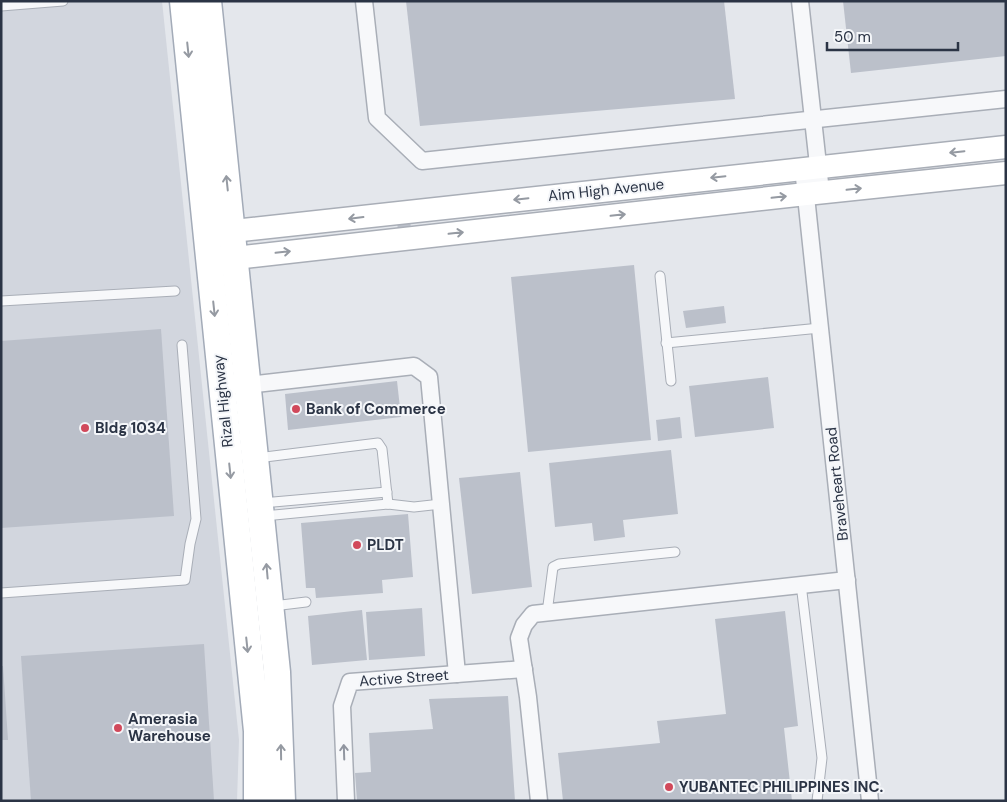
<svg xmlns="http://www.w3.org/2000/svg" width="1007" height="802" font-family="'DM Sans',sans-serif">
  <rect width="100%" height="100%" fill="#e4e7ec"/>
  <path fill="#d2d6de" d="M1,1h161l77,739 -2,61h-236z"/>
  <g fill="#bbc0ca">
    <path d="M406,1h318l11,98 -315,27z"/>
    <path d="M843,1h163v55l-155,17z"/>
    <path d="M410,220l1,9 -13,2 -1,-10z"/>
    <path d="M634,265l17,175 -123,12 -17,-175z"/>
    <path d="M724,306l2,17 -40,5 -3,-17z"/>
    <path d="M161,329l13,187 -173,12v-187z"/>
    <path d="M768,377l6,51 -79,9 -6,-51z"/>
    <path d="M397,381l4,36 -113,13 -3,-36z"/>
    <path d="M680,417l2,21 -24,3 -2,-21z"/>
    <path d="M671,450l7,64 -55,6 2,17 -31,4 -2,-18 -37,4 -6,-64z"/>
    <path d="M520,472l12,115 -60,7 -13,-116z"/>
    <path d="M408,514l5,63 -31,3 1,13 -67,5 -1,-10h-9l-5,-65z"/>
    <path d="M422,608l3,48 -56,4 -3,-48z"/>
    <path d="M362,610l5,50 -55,5 -4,-49z"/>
    <path d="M785,611l13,115 -14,2 8,73h-229l-5,-48 102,-10 -3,-22 69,-7 -11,-95z"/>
    <path d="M204,644l10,157h-183l-10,-145z"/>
    <path d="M1,666h2l5,74h-7z"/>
    <path d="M508,696l7,105h-158l-2,-28 16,-1 -2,-39 64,-4 -4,-30z"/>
  </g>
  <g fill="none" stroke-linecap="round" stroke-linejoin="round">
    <defs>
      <g id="lane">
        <path d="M1,6l62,-5"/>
        <path d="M660,276l11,105"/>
        <path d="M1,301l174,-10"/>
        <path d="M666,343l154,-15"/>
        <path d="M257,458l121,-15 4,6 6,55"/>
        <path d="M262,503l125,-11"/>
        <path d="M264,516l124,-12 26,3 27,-3"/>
        <path d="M801,584l21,174 -5,43"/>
        <path d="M1,593l184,-13 5,-36 6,-25 -14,-174"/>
        <path d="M273,606l33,-4"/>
        <path d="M547,613l6,-46 6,-3 116,-12"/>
      </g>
      <g id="street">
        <path d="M364,1l13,117 45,43 584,-62"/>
        <path d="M800,1l21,191"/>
        <path d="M803,168l67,633"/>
        <path d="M239,386l175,-20 15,11 28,297"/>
        <path d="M346,801l-4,-95 8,-24 174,-13"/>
        <path d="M539,801l-11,-104 -9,-59 5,-13 9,-11 314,-34"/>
      </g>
      <g id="secondary">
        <path d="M215,233l791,-86"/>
        <path d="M217,260l589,-66 200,-21"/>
      </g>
      <g id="primary">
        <path d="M183,1l74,730v70"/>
        <path d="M208,1l69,671 5,129"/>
      </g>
    </defs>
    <use href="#lane" stroke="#a9aeb7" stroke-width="11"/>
    <use href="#street" stroke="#a9aeb7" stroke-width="19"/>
    <use href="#secondary" stroke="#a9aeb7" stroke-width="25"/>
    <use href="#primary" stroke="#a3abb8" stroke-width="29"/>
    <use href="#lane" stroke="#f7f8fa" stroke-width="9"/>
    <use href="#street" stroke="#f7f8fa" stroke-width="16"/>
    <use href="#secondary" stroke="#fff" stroke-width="22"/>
    <use href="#primary" stroke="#fff" stroke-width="26"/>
  </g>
  <defs><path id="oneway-shaft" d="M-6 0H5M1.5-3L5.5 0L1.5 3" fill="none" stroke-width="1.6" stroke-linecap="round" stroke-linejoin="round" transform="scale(1.25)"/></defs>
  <g stroke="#959aa2">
    <use href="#oneway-shaft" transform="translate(188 50) rotate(84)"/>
    <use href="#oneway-shaft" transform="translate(957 152) rotate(174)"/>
    <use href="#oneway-shaft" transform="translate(718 177) rotate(174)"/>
    <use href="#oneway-shaft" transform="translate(227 183) rotate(-96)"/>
    <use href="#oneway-shaft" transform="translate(854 189) rotate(-6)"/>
    <use href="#oneway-shaft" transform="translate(779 197) rotate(-6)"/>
    <use href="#oneway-shaft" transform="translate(521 199) rotate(174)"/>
    <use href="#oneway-shaft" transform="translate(618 215) rotate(-6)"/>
    <use href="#oneway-shaft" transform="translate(356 218) rotate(173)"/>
    <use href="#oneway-shaft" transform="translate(456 233) rotate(-6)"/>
    <use href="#oneway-shaft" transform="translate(283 252) rotate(-6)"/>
    <use href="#oneway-shaft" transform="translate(214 309) rotate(84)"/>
    <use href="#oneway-shaft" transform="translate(230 471) rotate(84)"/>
    <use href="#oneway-shaft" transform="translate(267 571) rotate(-95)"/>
    <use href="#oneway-shaft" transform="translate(247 645) rotate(84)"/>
    <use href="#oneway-shaft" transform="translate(281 752) rotate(-91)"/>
  </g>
  <use stroke="#9196a0" href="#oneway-shaft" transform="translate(344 752) rotate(-92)"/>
  <g fill="#d1495b" stroke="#f4f6f9" stroke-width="2">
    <circle cx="296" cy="409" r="5"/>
    <circle cx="85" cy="428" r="5"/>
    <circle cx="357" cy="545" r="5"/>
    <circle cx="118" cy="728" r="5"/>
    <circle cx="669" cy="787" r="5"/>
  </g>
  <g text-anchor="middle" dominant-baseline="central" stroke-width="4" stroke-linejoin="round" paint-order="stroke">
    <g font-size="15" fill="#2b3445" stroke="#f4f6f9">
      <text transform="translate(606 190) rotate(-6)">Aim High Avenue</text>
      <text transform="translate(223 401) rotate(-96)">Rizal Highway</text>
      <text transform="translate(837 484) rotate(-96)">Braveheart Road</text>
      <text transform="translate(404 678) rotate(-4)">Active Street</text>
    </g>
    <g font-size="15" font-weight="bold" fill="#2b3445" stroke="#f4f6f9" text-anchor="start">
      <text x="306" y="409">Bank of Commerce</text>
      <text x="95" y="428">Bldg 1034</text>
      <text x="367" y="545">PLDT</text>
      <text x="128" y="719">Amerasia<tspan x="128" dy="17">Warehouse</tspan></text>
      <text x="679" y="787">YUBANTEC PHILIPPINES INC.</text>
    </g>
  </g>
  <rect width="1007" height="802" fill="none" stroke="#2b3445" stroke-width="5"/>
  <path d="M827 42v8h131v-8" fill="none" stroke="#2b3445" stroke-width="2.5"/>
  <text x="834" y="42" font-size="15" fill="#2b3445" stroke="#f4f6f9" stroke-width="4" paint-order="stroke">50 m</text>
</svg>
